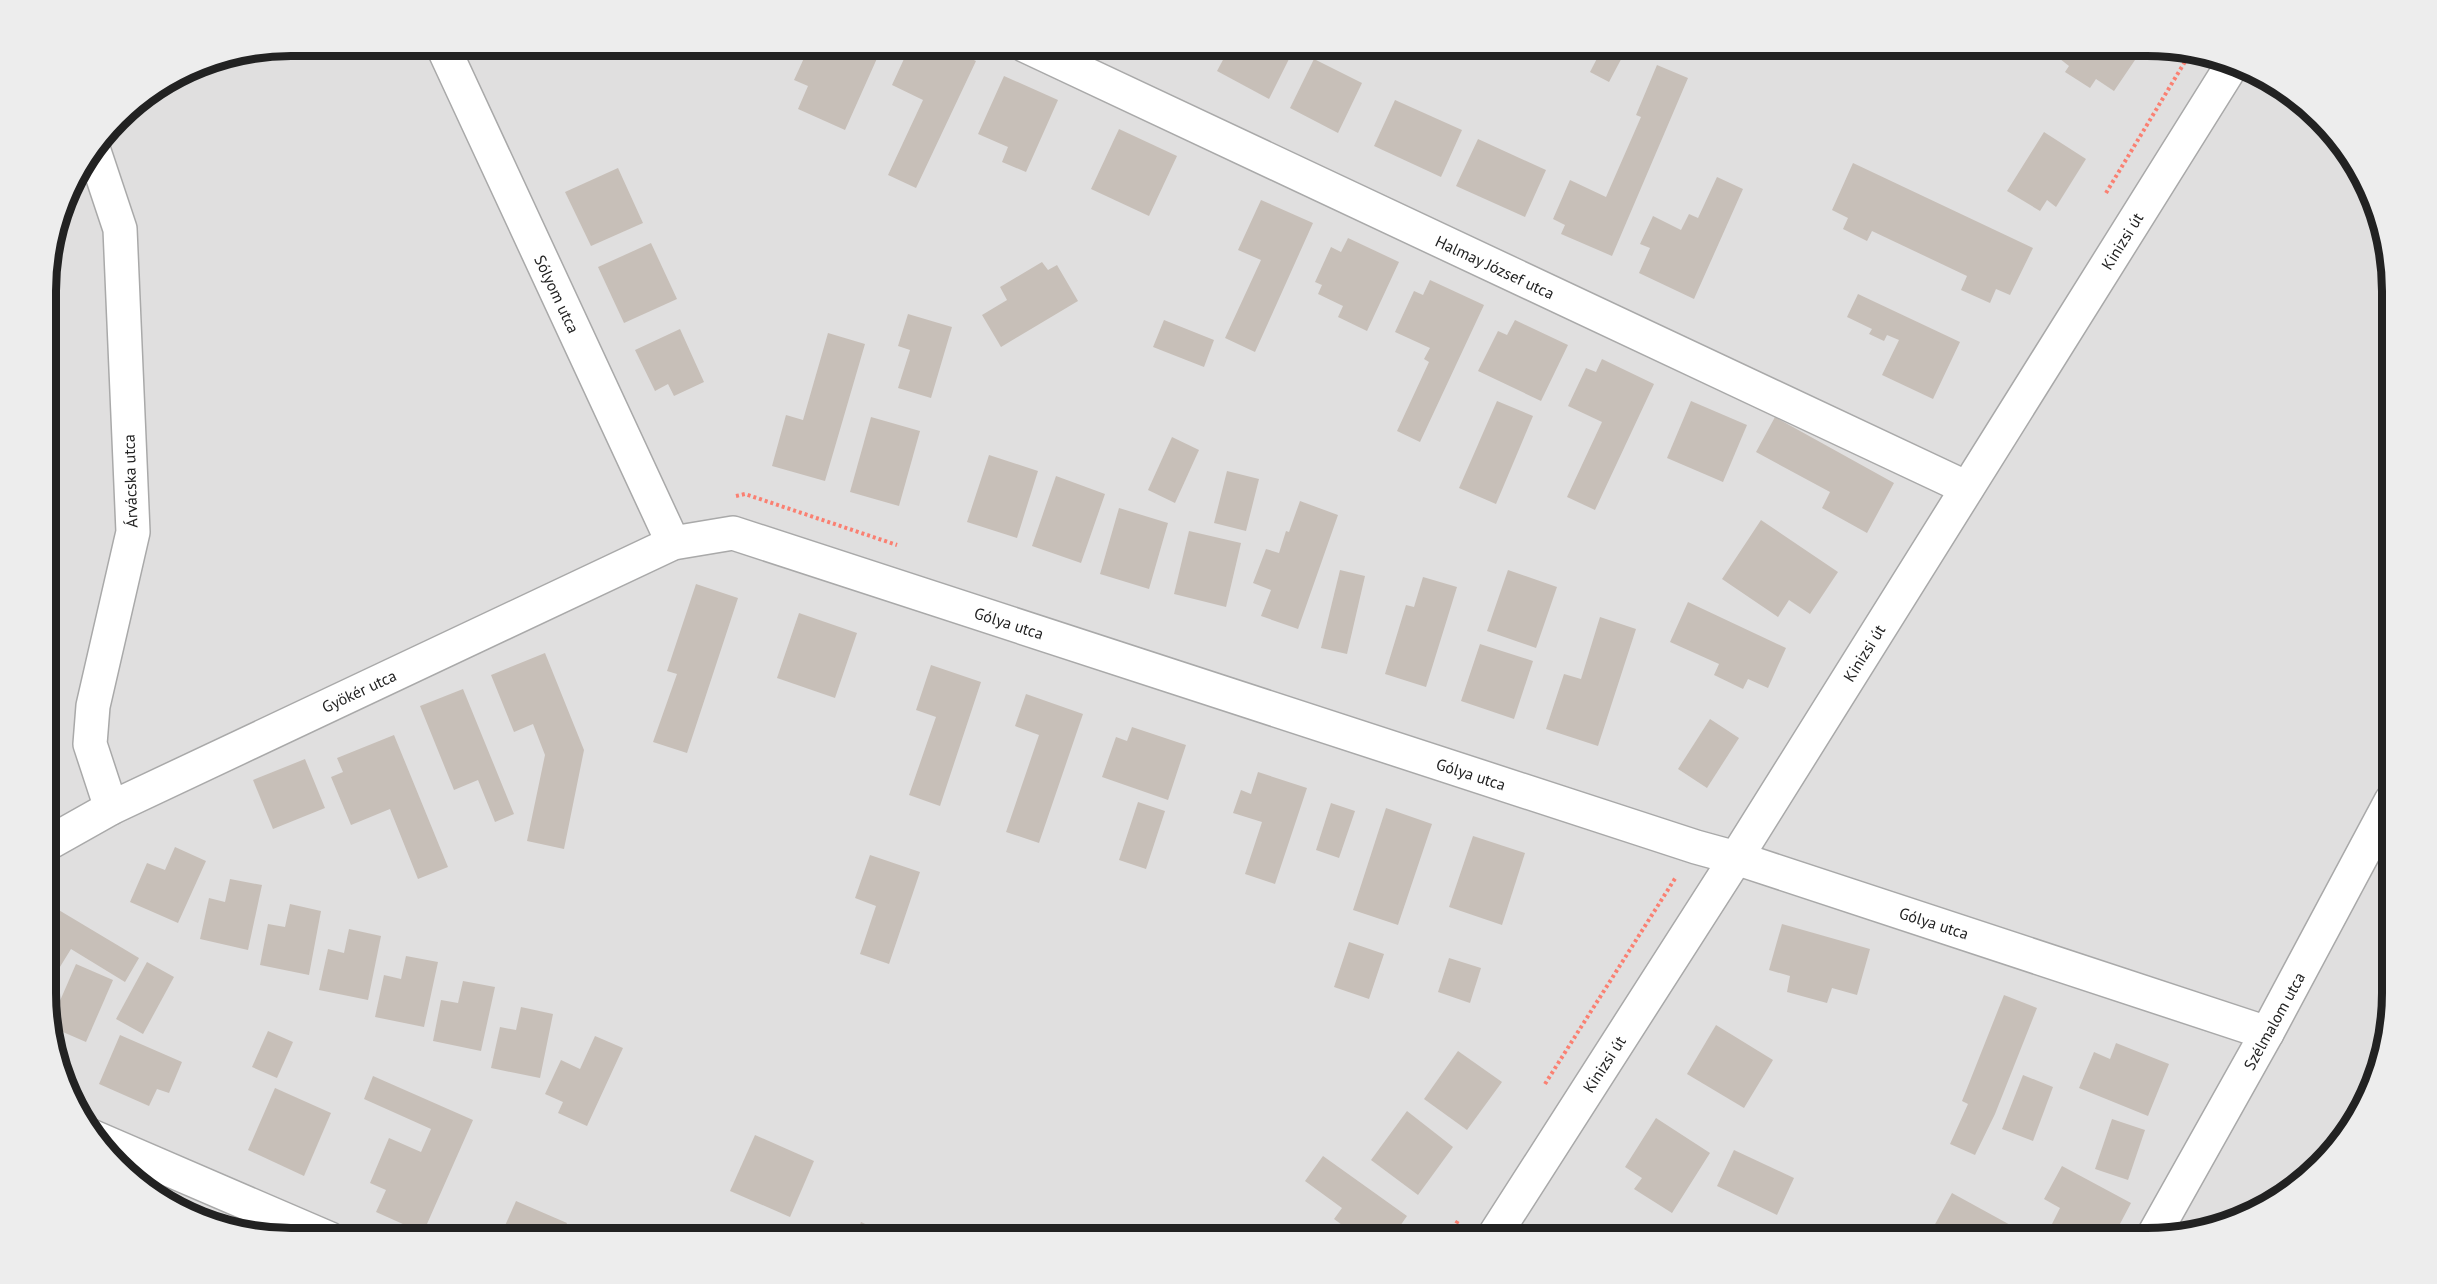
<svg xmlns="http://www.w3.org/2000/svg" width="2437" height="1284" font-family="'PT Sans',sans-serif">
  <rect width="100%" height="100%" fill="#f2efe9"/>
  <path fill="#e0dfdf" d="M290,45h1857l109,25 53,36 41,48 40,104 2,736 -25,109 -36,53 -48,42 -58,28 -62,12 -1873,1 -109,-25 -52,-36 -42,-48 -40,-104 -1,-752 24,-93 58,-75 69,-42z"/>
  <g fill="#c7bfb8">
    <path d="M541,45h87l-2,14z"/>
    <path d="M810,45h73l-38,85 -47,-21 10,-23 -14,-6z"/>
    <path d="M923,45h18l35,16 -60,127 -28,-13 35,-75 -31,-15 17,-37 11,5z"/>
    <path d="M1155,45h37l-7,15z"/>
    <path d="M1231,45h56l7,4 -25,50 -52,-28z"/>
    <path d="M1369,45h26l-5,11z"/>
    <path d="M1604,45h13l9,5 -17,32 -19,-10z"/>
    <path d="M2062,45h52l21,15 -21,31 -18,-12 -6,9 -25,-16 4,-6 -14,-11z"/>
    <path d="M1314,59l48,24 -24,50 -48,-25z"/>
    <path d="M1657,65l31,13 -76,178 -51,-22 4,-9 -12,-6 17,-39 36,17 35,-80 -5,-2z"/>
    <path d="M1004,76l54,24 -32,72 -24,-10 6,-15 -30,-13z"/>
    <path d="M1395,100l67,30 -21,47 -67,-31z"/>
    <path d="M1119,129l58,27 -28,60 -58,-27z"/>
    <path d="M2044,132l42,27 -30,48 -9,-7 -7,11 -33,-20z"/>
    <path d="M1478,139l68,31 -21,47 -69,-31z"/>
    <path d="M1853,163l180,85 -23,47 -14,-6 -6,14 -29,-13 6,-14 -95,-45 -5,10 -24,-12 5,-11 -16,-8z"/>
    <path d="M618,168l25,55 -52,23 -26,-54z"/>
    <path d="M1717,177l26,12 -49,110 -55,-26 11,-25 -10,-4 13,-28 28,14 8,-16 9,4z"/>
    <path d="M1261,200l52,23 -58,129 -30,-14 36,-78 -23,-10z"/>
    <path d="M1348,238l51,24 -32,69 -29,-14 5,-11 -25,-12 4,-9 -7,-3 16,-35 10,5z"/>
    <path d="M651,243l26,56 -53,24 -26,-56z"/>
    <path d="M1042,262l6,8 9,-5 21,36 -77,46 -19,-32 25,-15 -7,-13z"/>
    <path d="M1430,280l54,25 -64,137 -23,-11 32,-69 -5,-3 6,-11 -35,-16 19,-41 9,4z"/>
    <path d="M1858,294l102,48 -27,57 -51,-24 17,-35 -12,-5 -3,6 -15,-7 3,-5 -25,-12z"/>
    <path d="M908,314l44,13 -21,71 -33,-10 12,-38 -12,-4z"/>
    <path d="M1164,320l50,20 -10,27 -51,-20z"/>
    <path d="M1515,320l53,25 -27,56 -63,-30 20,-40 9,4z"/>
    <path d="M680,329l24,53 -30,14 -6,-12 -13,7 -20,-41z"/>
    <path d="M828,333l37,11 -40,137 -53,-15 14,-51 17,5z"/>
    <path d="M1602,359l52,25 -59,126 -28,-13 35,-75 -34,-16 18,-38 10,4z"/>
    <path d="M1497,401l36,15 -37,88 -37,-16z"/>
    <path d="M1691,401l56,24 -24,57 -56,-24z"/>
    <path d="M871,417l49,14 -21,75 -49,-14z"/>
    <path d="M1775,417l119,66 -27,50 -45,-25 8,-16 -74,-40z"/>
    <path d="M1172,437l27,13 -24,53 -27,-13z"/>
    <path d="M989,455l49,16 -21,67 -50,-16z"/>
    <path d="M1227,471l32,8 -13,52 -32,-8z"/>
    <path d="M1056,476l49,18 -24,69 -49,-17z"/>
    <path d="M1300,501l38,14 -40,114 -37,-13 10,-26 -18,-7 13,-34 13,4 7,-22 3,1z"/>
    <path d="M1119,508l49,15 -19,66 -49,-15z"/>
    <path d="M1761,520l77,52 -28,42 -21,-14 -11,17 -56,-38z"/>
    <path d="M1189,531l52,12 -15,64 -52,-13z"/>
    <path d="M1340,570l25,6 -18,78 -26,-6z"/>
    <path d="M1508,570l49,17 -21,61 -49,-17z"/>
    <path d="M1423,577l34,10 -31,100 -41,-13 21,-69 8,2z"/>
    <path d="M696,584l42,14 -51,155 -34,-11 24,-68 -10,-3z"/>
    <path d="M1688,602l98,46 -18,40 -20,-9 -5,10 -29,-14 5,-11 -49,-22z"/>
    <path d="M799,613l58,20 -22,65 -58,-20z"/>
    <path d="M1600,617l36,12 -38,117 -52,-17 18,-55 17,5z"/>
    <path d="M1480,644l53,17 -19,58 -53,-18z"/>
    <path d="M545,653l39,97 -20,99 -37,-8 18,-86 -12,-31 -19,8 -23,-57z"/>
    <path d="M931,665l50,17 -41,124 -31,-11 27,-78 -20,-7z"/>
    <path d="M463,689l51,125 -19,8 -17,-42 -24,10 -34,-84z"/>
    <path d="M1026,694l57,20 -44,129 -33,-11 33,-97 -24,-9z"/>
    <path d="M1710,719l29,19 -32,50 -29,-19z"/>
    <path d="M1132,727l54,18 -18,55 -66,-23 14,-40 11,4z"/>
    <path d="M394,735l54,132 -30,12 -28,-70 -39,16 -20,-48 12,-5 -6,-14z"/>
    <path d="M305,759l20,49 -52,21 -20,-49z"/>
    <path d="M1258,772l49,16 -32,96 -30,-10 17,-52 -29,-9 8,-23 10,4z"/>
    <path d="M1138,802l27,9 -19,58 -27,-9z"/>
    <path d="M1331,803l24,8 -16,47 -23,-8z"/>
    <path d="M1386,808l46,16 -34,101 -45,-15z"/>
    <path d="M1473,836l52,17 -23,72 -53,-18z"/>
    <path d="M175,847l31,14 -28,62 -48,-21 17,-39 18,7z"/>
    <path d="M870,855l50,17 -31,92 -29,-10 16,-48 -21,-8z"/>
    <path d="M230,879l32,6 -14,65 -48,-11 9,-41 16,4z"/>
    <path d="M47,903l92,55 -14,24 -54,-33 -24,39z"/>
    <path d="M290,904l31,7 -12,64 -49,-10 8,-41 17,3z"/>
    <path d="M1782,924l88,25 -13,46 -25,-7 -5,15 -40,-11 3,-16 -21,-6z"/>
    <path d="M349,929l32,7 -13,64 -49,-10 9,-41 16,4z"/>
    <path d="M1349,942l35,12 -15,45 -35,-12z"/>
    <path d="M406,956l32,6 -14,65 -49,-10 9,-42 17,4z"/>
    <path d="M1449,958l32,10 -11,35 -32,-11z"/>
    <path d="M147,962l27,15 -31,57 -27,-15z"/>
    <path d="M76,964l37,16 -27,62 -37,-16z"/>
    <path d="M463,981l32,6 -14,64 -48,-10 8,-41 17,3z"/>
    <path d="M2004,995l33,13 -42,106 -20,41 -25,-11 18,-40 -6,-3z"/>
    <path d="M521,1007l32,7 -13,64 -49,-10 9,-41 16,3z"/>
    <path d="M1716,1025l57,35 -29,48 -57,-34z"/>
    <path d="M268,1031l25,11 -16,36 -25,-11z"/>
    <path d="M120,1035l62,27 -13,31 -12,-4 -8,17 -50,-22z"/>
    <path d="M595,1036l28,12 -36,78 -29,-13 5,-11 -18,-8 16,-34 19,9z"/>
    <path d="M2116,1043l53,21 -21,52 -69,-28 15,-36 16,7z"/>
    <path d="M1458,1051l44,31 -35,48 -43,-31z"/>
    <path d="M2023,1075l30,12 -20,54 -31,-12z"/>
    <path d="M373,1076l100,44 -50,113 -47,-21 10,-22 -16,-7 19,-45 32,14 10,-23 -67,-30z"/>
    <path d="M275,1088l56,25 -27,63 -56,-26z"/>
    <path d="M1407,1111l46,36 -35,48 -47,-35z"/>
    <path d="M1656,1118l54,35 -38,60 -38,-24 8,-11 -17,-11z"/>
    <path d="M2112,1119l33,11 -17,50 -33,-11z"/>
    <path d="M755,1135l59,26 -24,56 -60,-26z"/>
    <path d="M1734,1150l60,28 -17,37 -60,-29z"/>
    <path d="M1323,1156l84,60 -16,23h-30l-27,-20 8,-11 -37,-27z"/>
    <path d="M2062,1166l69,37 -19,36h-42l-20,-11 10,-20 -16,-9z"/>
    <path d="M1952,1193l84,46h-109z"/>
    <path d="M516,1201l51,22 -7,16h-61z"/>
    <path d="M861,1222l37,17h-44z"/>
    <path d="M1588,1228l17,11h-24z"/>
    <path d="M604,1231l19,8h-22z"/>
  </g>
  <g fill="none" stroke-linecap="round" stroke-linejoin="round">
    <defs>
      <g id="street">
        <path d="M442,45l231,498"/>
        <path d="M1024,45l943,443"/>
        <path d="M94,151l26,78 13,303 -40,174 -3,38 21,64"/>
        <path d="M47,844l64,-36 562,-265 60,-10 963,314 40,11 531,175"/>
        <path d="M91,1136l239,103"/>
        <path d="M2152,1238l115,-205 124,-232"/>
        <path d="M1492,1239l244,-381 496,-793"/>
      </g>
    </defs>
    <use href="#street" stroke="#a9a9a9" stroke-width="36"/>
    <g stroke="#fa8072" stroke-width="4" stroke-dasharray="3 3" stroke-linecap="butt">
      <path d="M2106,193l83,-138"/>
      <path d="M736,496l9,-2 152,51"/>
      <path d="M1545,1084l131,-207"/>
      <path d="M1447,1239l12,-20"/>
    </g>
    <use href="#street" stroke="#fff" stroke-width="33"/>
  </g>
  <g text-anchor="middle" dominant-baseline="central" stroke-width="4.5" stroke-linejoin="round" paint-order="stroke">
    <g font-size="16" fill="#222" stroke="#fff">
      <text transform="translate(2122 241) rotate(-58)">Kinizsi út</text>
      <text transform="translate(1495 267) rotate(25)">Halmay József utca</text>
      <text transform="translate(557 294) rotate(65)">Sólyom utca</text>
      <text transform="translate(130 481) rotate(-92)">Árvácska utca</text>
      <text transform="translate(1009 623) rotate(18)">Gólya utca</text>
      <text transform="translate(1864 653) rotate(-58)">Kinizsi út</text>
      <text transform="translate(359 691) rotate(-25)">Gyökér utca</text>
      <text transform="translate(1471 774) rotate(18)">Gólya utca</text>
      <text transform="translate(1934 923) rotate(18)">Gólya utca</text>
      <text transform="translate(2274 1021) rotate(-61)">Szélmalom utca</text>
      <text transform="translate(1604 1064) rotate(-57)">Kinizsi út</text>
    </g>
  </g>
  <path d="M0 0H2437V1284H0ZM291 56H2147A235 235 0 0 1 2382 291V993A235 235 0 0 1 2147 1228H291A235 235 0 0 1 56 993V291A235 235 0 0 1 291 56Z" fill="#ededed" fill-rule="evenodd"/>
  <path fill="none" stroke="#222" stroke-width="8" d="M291 56H2147A235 235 0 0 1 2382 291V993A235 235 0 0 1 2147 1228H291A235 235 0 0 1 56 993V291A235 235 0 0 1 291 56Z"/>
</svg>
